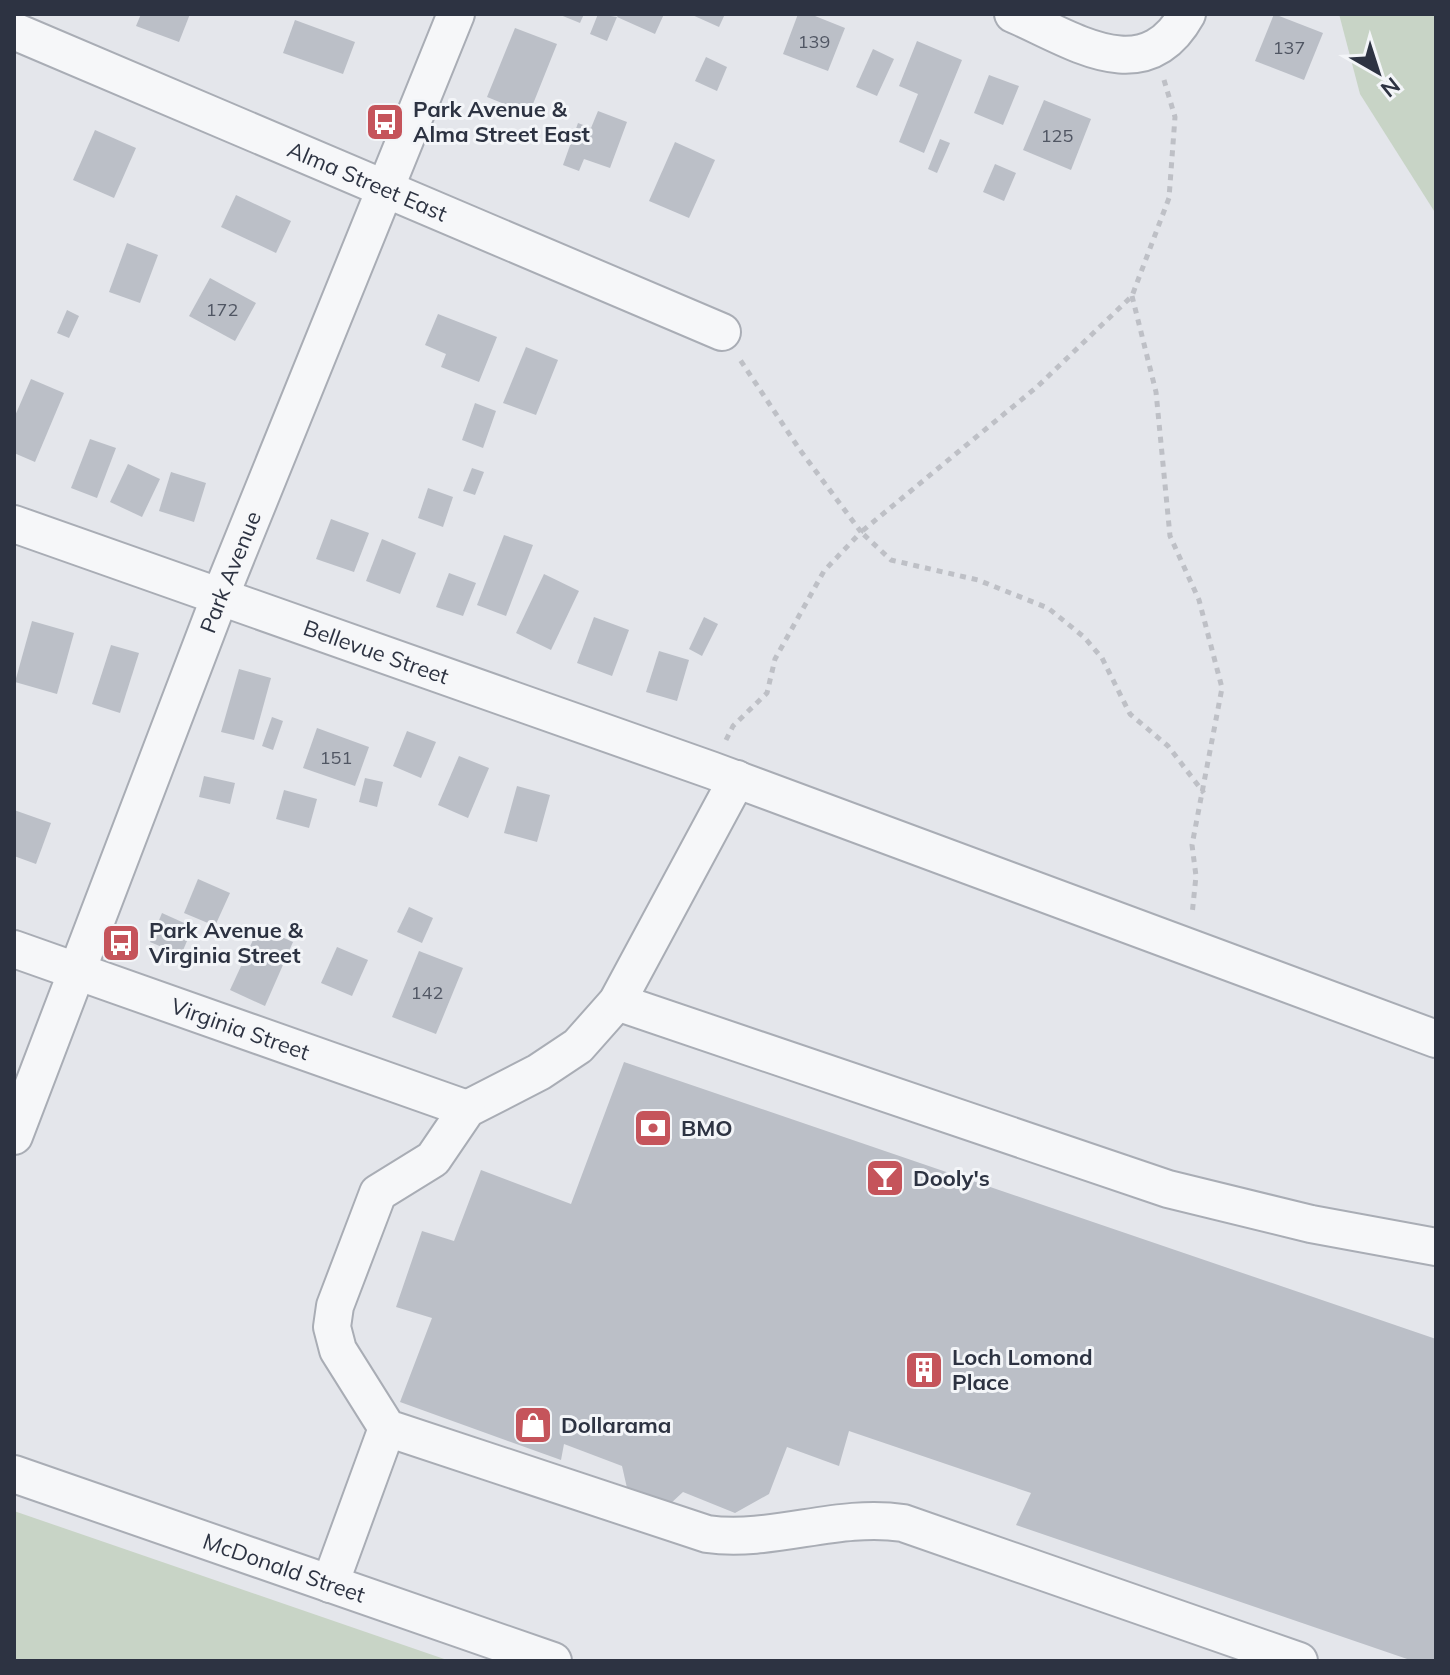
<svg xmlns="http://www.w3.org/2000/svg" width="1450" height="1675" font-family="Mulish,sans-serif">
  <rect width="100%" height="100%" fill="#e4e6eb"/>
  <g fill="#c8d4c6">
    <path d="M1339,14h97v200l-76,-120z"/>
    <path d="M14,1511l436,150h-436z"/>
  </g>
  <g fill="#bbbfc7">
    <path d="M141,14h49l-11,28 -43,-16z"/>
    <path d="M558,14h26l-4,9z"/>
    <path d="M598,14l19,3 2,-3h45l-9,20 -38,-17 -10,24 -17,-7z"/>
    <path d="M690,14h35l-6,13z"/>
    <path d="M798,14h12l35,14 -17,43 -45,-17z"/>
    <path d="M1274,14l49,19 -19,47 -49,-19z"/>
    <path d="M295,20l60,22 -12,32 -60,-21z"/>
    <path d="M515,28l42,16 -28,70 -42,-17z"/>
    <path d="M917,41l45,19 -38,93 -25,-11 19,-48 -19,-8z"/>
    <path d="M873,49l21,10 -17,37 -21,-9z"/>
    <path d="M706,57l21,10 -10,24 -22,-10z"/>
    <path d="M989,75l30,11 -16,39 -29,-12z"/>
    <path d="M1044,100l47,19 -20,51 -48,-20z"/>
    <path d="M598,111l29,11 -17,46 -26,-9 -5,12 -16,-6 15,-42 13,5z"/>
    <path d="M95,130l41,18 -22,50 -41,-18z"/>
    <path d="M940,139l10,4 -13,30 -9,-4z"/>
    <path d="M675,142l40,18 -26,58 -40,-17z"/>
    <path d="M995,164l21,9 -12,28 -21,-9z"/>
    <path d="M236,195l55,26 -15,32 -55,-26z"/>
    <path d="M127,243l31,12 -18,48 -31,-11z"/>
    <path d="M210,278l46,25 -21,38 -46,-25z"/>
    <path d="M67,310l12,6 -10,22 -12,-5z"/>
    <path d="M438,314l59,23 -18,45 -38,-15 5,-13 -21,-9z"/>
    <path d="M526,347l32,13 -22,55 -33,-12z"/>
    <path d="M31,379l33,14 -29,69 -21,-9v-35z"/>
    <path d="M475,403l21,8 -13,37 -21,-8z"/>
    <path d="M90,439l26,9 -19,50 -26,-10z"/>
    <path d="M128,464l32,15 -18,38 -32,-15z"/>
    <path d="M472,468l12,4 -9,23 -12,-4z"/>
    <path d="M171,472l35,11 -12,39 -35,-11z"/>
    <path d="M428,488l25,9 -10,30 -25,-9z"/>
    <path d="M331,519l38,14 -15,39 -38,-13z"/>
    <path d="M504,535l29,10 -27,71 -29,-11z"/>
    <path d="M382,539l34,14 -16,41 -34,-13z"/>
    <path d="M449,573l27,10 -13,33 -27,-9z"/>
    <path d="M544,574l35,17 -28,59 -35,-17z"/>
    <path d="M594,617l35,13 -17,46 -35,-13z"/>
    <path d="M704,617l14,7 -16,32 -13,-7z"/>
    <path d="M32,621l42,12 -17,61 -42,-12z"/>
    <path d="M111,645l28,8 -19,60 -28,-9z"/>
    <path d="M659,651l30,9 -12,41 -31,-9z"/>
    <path d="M239,669l32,9 -17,62 -33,-8z"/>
    <path d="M272,717l11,4 -10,29 -11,-4z"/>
    <path d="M317,728l52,19 -14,39 -52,-18z"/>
    <path d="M407,731l29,11 -15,36 -28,-12z"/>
    <path d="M459,756l30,12 -21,50 -30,-13z"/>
    <path d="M204,776l31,7 -5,21 -31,-7z"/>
    <path d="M365,778l18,4 -6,25 -18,-5z"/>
    <path d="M517,786l33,9 -13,47 -33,-9z"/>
    <path d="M284,790l33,9 -8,29 -33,-9z"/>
    <path d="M14,810l37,13 -15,41 -22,-8z"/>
    <path d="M198,879l32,14 -15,33 -31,-13z"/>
    <path d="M409,907l24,11 -11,25 -25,-11z"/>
    <path d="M162,913l31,14 -12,28 -31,-13z"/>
    <path d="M259,927l34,15 -28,64 -35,-16z"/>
    <path d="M337,947l31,13 -16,36 -31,-13z"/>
    <path d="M419,951l44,17 -27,66 -44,-17z"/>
    <path d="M624,1062l812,277v322h-23l-397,-136 15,-32 -182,-62 -10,35 -52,-19 -18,47 -34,19 -52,-21 -13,12 -43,-16 -5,-22 -58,-22 -3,16 -161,-58 32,-84 -36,-11 26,-76 32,10 27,-71 90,34z"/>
  </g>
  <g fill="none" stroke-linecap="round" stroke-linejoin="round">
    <defs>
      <g id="minor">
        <path d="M1013,14c60,26 131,77 174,0"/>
        <path id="s1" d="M14,31l708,301"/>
        <path id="s2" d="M14,524l697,246 725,269"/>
        <path d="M737,779l-120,223 -39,44 -39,26 -72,37 -34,50 -55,34 -43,113 -3,21 6,23 49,78 320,106c66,9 130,-21 196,-11l396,138"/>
        <path id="s3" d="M14,949l453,160"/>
        <path d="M617,1002l551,187 143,35 125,23"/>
        <path id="s4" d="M14,1136l205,-537 237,-585"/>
        <path id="s5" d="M14,1474l539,187"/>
        <path d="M330,1584l57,-156"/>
      </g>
    </defs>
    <use href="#minor" stroke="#a9adb5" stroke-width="40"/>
    <g stroke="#bec0c6" stroke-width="5" stroke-dasharray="6 6" stroke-linecap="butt">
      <path d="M1164,80l11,37 -6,81 -37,98 -94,90 -177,146 30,28 87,20 70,28 36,29 18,21 28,56 38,32 36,47"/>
      <path d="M1132,296l24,96 14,144 29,64 23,88 -30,157 4,31 -4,39"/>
      <path d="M726,740l7,-14 34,-33 8,-34 49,-88 37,-39 -61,-82 -61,-92"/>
    </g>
    <use href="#minor" stroke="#f6f7f9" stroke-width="36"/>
  </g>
  <defs>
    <symbol id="bus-square" viewBox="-11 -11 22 22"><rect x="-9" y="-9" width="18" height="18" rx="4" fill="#c5545b" stroke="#f3f5f8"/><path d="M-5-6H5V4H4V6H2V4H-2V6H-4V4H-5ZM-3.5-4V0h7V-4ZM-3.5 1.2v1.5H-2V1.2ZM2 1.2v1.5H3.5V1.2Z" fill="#fff"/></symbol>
    <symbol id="bank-square" viewBox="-11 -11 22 22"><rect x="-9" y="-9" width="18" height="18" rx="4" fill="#c5545b" stroke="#f3f5f8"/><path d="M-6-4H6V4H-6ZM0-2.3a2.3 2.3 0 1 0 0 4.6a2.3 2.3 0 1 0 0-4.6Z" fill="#fff"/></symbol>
    <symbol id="bar-square" viewBox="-11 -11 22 22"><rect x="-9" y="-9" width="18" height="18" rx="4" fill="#c5545b" stroke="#f3f5f8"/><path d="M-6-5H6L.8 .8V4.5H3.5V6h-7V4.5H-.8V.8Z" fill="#fff"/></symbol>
    <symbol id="building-square" viewBox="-11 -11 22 22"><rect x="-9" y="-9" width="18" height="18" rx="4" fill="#c5545b" stroke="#f3f5f8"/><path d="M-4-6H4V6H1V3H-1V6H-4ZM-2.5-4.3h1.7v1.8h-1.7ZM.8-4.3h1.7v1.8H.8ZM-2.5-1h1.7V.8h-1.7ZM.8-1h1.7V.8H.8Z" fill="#fff"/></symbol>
    <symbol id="shop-square" viewBox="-11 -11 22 22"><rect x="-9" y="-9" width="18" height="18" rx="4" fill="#c5545b" stroke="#f3f5f8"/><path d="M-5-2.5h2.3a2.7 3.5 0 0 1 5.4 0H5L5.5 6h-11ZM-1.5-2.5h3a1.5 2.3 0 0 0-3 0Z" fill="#fff"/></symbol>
  </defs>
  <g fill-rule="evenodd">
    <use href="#bus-square" x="363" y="100" width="44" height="44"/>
    <use href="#bus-square" x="99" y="921" width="44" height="44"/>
    <use href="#bank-square" x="631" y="1106" width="44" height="44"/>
    <use href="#bar-square" x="863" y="1156" width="44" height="44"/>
    <use href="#building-square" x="902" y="1348" width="44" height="44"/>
    <use href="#shop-square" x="511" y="1403" width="44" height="44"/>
  </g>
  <g text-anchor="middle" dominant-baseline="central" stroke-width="6" stroke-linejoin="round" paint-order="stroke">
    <g font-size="18" fill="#505663">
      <text x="814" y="41">139</text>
      <text x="1289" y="47">137</text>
      <text x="1057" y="135">125</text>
      <text x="222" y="309">172</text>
      <text x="336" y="757">151</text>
      <text x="427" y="992">142</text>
    </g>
    <g font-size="22" font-weight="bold" fill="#2d3342" stroke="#f3f5f8" text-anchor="start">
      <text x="413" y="109">Park Avenue &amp;<tspan x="413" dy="25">Alma Street East</tspan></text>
      <text x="149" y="930">Park Avenue &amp;<tspan x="149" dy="25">Virginia Street</tspan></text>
      <text x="681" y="1128">BMO</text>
      <text x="913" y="1178">Dooly's</text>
      <text x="952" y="1357">Loch Lomond<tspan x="952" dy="25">Place</tspan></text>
      <text x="561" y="1425">Dollarama</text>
    </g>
    <g font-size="22" fill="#2d3342" stroke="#f3f5f8">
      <text stroke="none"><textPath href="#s1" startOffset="384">Alma Street East</textPath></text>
      <text stroke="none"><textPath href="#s4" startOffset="604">Park Avenue</textPath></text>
      <text stroke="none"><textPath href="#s2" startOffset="384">Bellevue Street</textPath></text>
      <text stroke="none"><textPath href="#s3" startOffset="240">Virginia Street</textPath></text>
      <text stroke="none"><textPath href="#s5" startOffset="286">McDonald Street</textPath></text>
    </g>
  </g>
  <rect width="1450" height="1675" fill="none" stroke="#2d3342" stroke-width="32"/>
  <g transform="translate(1378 72) rotate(141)" stroke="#f3f5f8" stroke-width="6" paint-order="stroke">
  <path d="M0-6L14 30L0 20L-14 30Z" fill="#2d3342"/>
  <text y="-12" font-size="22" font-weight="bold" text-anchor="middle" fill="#2d3342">N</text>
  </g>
</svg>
